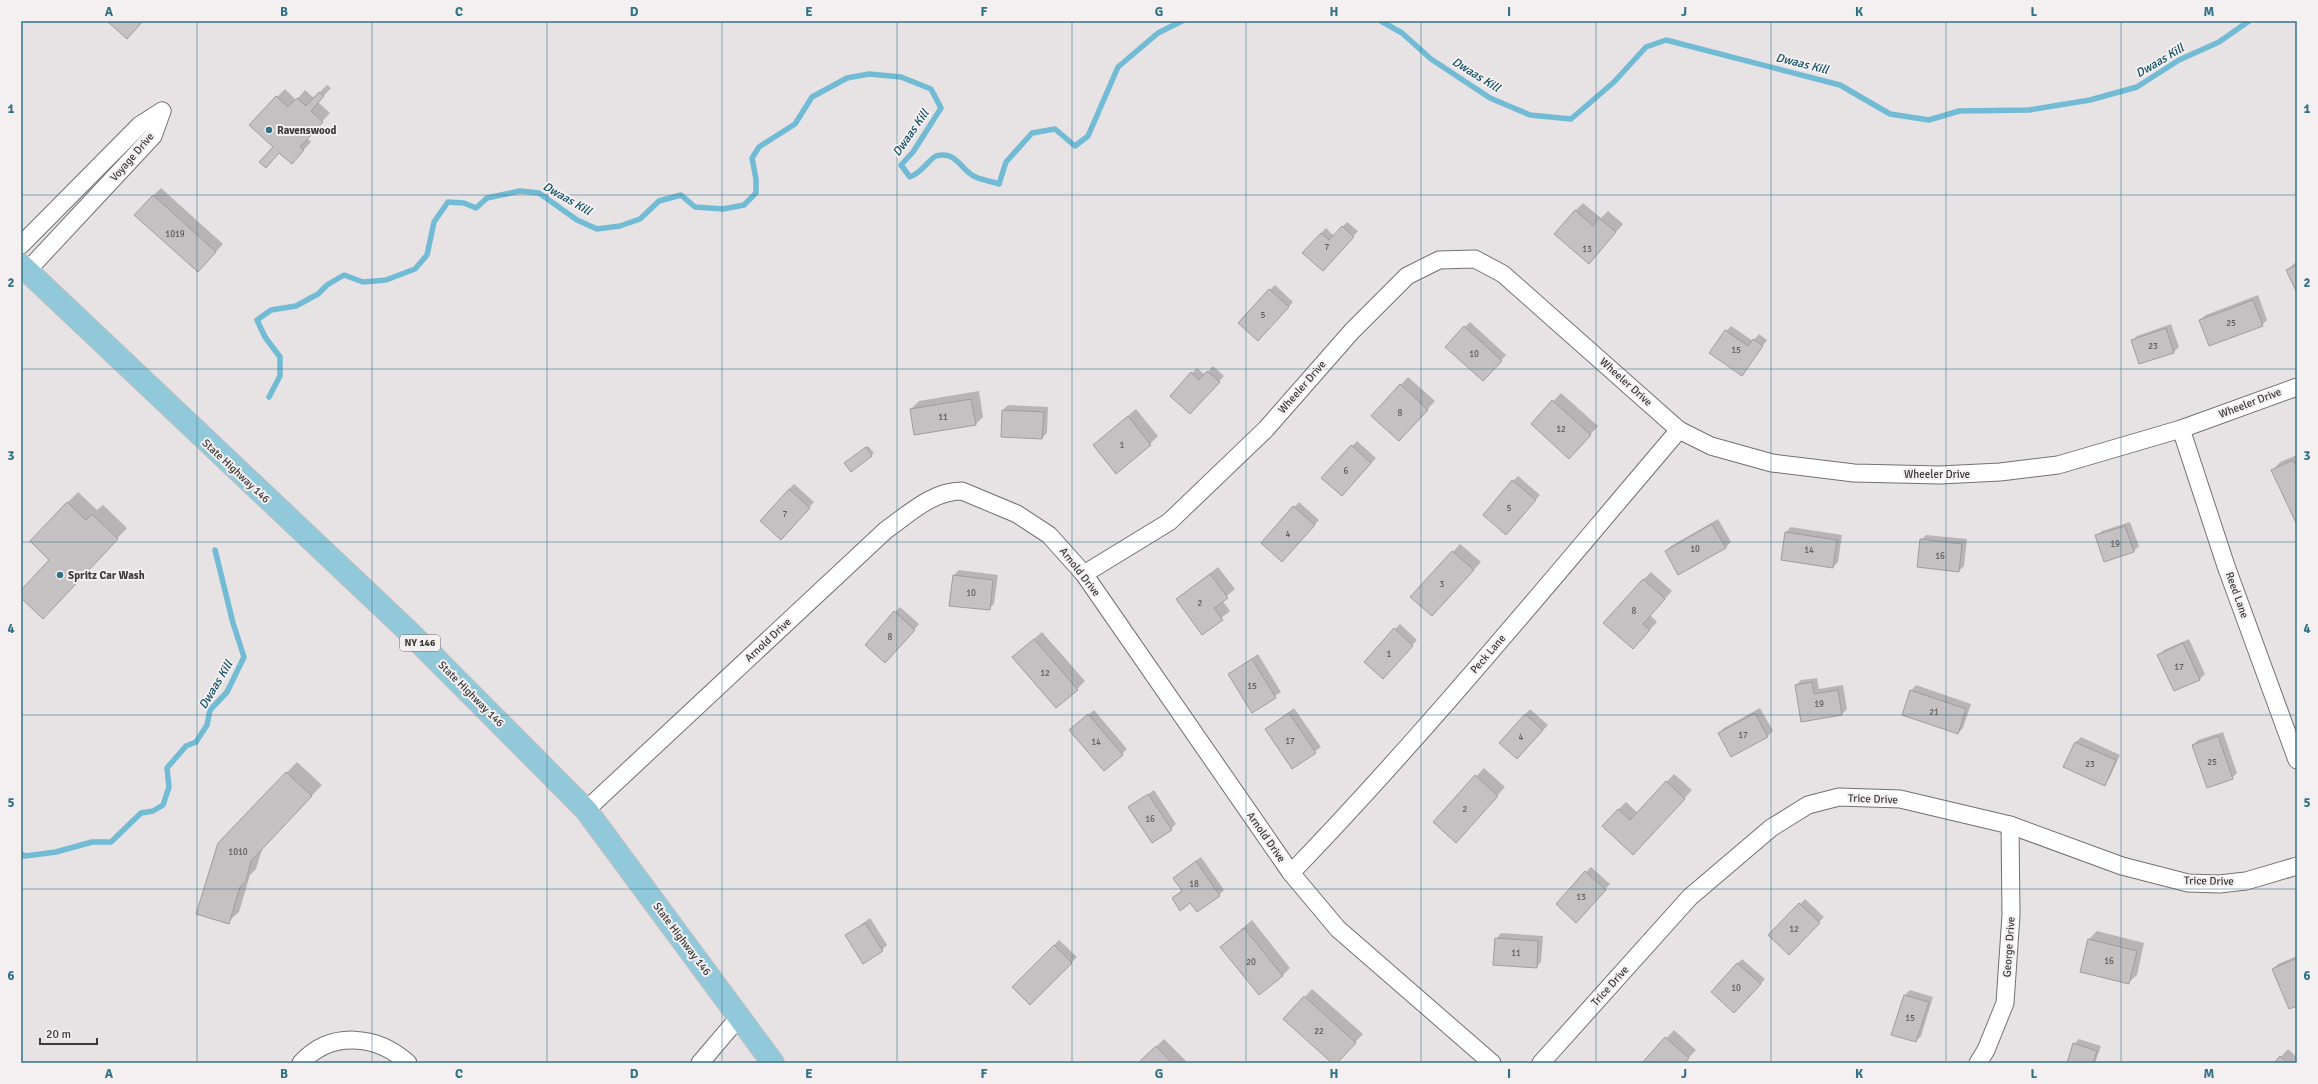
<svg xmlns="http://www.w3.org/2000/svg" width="2318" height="1084" font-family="Signika,sans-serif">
  <rect width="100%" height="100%" fill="#e7e2e3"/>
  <g fill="#0003">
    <path d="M327,85l4,3 -13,14 12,11 -23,25 4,4 -12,13 -25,-8 3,-50 8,-8 11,11 9,-10 9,8z"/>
    <path d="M161,188l62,56 -17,19 -53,-67z"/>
    <path d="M1583,203l18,15 7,-7 15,13 -26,30 -22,-43z"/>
    <path d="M1347,222l11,9 -30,34 -7,-32 5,-5 8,8z"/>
    <path d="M2297,261v29l-10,-20z"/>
    <path d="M1275,285l18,17 -30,33 7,-45z"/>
    <path d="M2258,295l9,25 -5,5 -62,-5 6,-5z"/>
    <path d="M1470,322l36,33 -18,20 -23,-48z"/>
    <path d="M2171,324l8,23 -5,5 -34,11 -8,-22 5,-5z"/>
    <path d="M1731,326l22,15 6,-7 8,6 -25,35 -16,-44z"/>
    <path d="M1213,366l11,10 -29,32 -3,-35 5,-5 8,7z"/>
    <path d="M1408,377l27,24 -28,31 -35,-16z"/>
    <path d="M979,391l4,26 -8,8 -64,-16 8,-8z"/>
    <path d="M1561,393l37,33 -21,23 -45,-25z"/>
    <path d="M1008,405l40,2 -1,26 -5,5 -39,-28z"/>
    <path d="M1136,409l22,27 -8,8 -56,1z"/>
    <path d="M1357,441l19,17 -29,32 5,-44z"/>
    <path d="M868,446l6,7 -3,2 -23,6z"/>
    <path d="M2297,455v67l-24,-52 7,-8z"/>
    <path d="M1518,476l22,19 -34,39 7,-53z"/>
    <path d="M794,484l20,18 -28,31 3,-44z"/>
    <path d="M78,492l19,18 6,-5 24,23 -74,79 -32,-10v-6l30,-31 16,-57z"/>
    <path d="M1299,502l20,18 -32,35 -25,-12z"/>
    <path d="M1718,519l13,23 -5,5 -47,27 -13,-23 5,-5z"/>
    <path d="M2130,522l9,24 -5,5 -37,-15 5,-5z"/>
    <path d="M1791,527l51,8 -4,27 -5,5 -47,-35z"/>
    <path d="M1926,535l41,4 -3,27 -5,5 -38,-31z"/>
    <path d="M1460,544l21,18 -41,45 -28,-10z"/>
    <path d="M1218,567l17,22 -13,11 8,11 -28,23 -25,-35z"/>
    <path d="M959,570l39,5 -4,29 -5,5 -35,-34z"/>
    <path d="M1651,572l21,19 -22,24 7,7 -17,18 3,-60z"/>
    <path d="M900,607l19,17 -29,33 5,-45z"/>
    <path d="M1400,624l17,16 -29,33 7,-44z"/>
    <path d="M1042,632l43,49 -8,8 -56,-39z"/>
    <path d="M2189,639l16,35 -5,5 -25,11 -16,-35 5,-5z"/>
    <path d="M1258,654l23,38 -29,20 -23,-38z"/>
    <path d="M1817,678l2,11 24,-4 4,24 -5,5 -46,-29 5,-5z"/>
    <path d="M1916,685l55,19 -8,24 -5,5 -47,-42z"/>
    <path d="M1294,708l27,39 -29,21 -26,-39z"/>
    <path d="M1760,708l13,23 -5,5 -36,20 -13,-23 5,-5z"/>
    <path d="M1530,709l18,16 -26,28 -22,-10z"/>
    <path d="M1094,710l33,39 -5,5 -46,-29z"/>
    <path d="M2223,732l14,41 -5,5 -39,-33 5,-5z"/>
    <path d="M2081,737l39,18 -11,24 -5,6 -39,-18 11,-25z"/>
    <path d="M297,762l25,23 -60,64 -6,20 -6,6 -11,37 -11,10 -9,-79z"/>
    <path d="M1484,768l21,19 -42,47 -29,-12z"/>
    <path d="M1674,774l18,16 -51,56 -23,-36 8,-8 12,11z"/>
    <path d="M1154,790l22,34 -5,5 -42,-21z"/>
    <path d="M1201,857l23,33 -5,5 -28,7 -18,-4 9,-8 -8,-12z"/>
    <path d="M1591,867l19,17 -29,32 5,-44z"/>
    <path d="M1805,899l19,18 -35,37 -20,-19z"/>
    <path d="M870,918l17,27 -5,5 -35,-15z"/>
    <path d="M1252,920l38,48 -8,8 -61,-29z"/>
    <path d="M2097,931l47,12 -7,32 -8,7 -48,-11 8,-32z"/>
    <path d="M1501,933l42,3 -2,26 -5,5 -40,-28z"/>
    <path d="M1059,940l18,17 -47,47 -17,-17z"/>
    <path d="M2297,956v49l-24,-36 5,-5z"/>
    <path d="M1742,959l23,20 -26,28 -2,-43z"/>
    <path d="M1312,989l51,45 -27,29h-3l-28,-66z"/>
    <path d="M1910,990l23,7 -12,39 -5,5 -11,-46z"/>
    <path d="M1674,1030l22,20 -12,13h-41z"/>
    <path d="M1164,1039l24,24h-49z"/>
    <path d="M2079,1039l22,7 -6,17h-27l6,-19z"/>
    <path d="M2288,1049l9,8v6h-22z"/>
  </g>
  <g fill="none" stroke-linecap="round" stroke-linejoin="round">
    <g stroke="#72bbd4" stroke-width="5.5">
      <path d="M1381,21l21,12 29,26 59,39 40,17 41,4 43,-37 32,-35 20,-7 174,45 50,29 39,6 30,-9 70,-1 61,-10 47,-13 42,-27 40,-18 30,-21"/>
      <path d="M269,397l11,-21v-19l-15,-20 -8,-17 14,-10 25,-4 22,-12 9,-9 17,-10 19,7 23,-2 29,-11 12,-14 7,-33 14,-20 16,1 12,5 11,-10 33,-7 19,2 38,27 20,9 23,-3 20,-7 19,-18 22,-6 14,12 28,2 21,-4 12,-12v-14l-4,-21 7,-11 36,-23 17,-27 35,-19 22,-4 32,3 30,12 10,19 -28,44 -12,13 9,12c13,-5 20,-19 26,-21 20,-5 23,11 36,19 7,5 19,6 27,9l7,-22 26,-29 23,-4 20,17 13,-10 30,-69 40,-34 24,-12"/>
      <path d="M21,854l4,2 31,-4 36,-10h19l30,-29 12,-2 10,-6 6,-18 -2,-19 19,-22 10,-4 11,-17 3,-15 17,-18 17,-35 -11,-34 -18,-73"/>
    </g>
  </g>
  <g fill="#c5c0c1" stroke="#a19d9e">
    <path d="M107,21h36l-16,18z"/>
    <path d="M319,92l5,4 -13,15 12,11 -23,25 4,3 -12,14 -13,-11 -13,15 -7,-6 14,-15 -24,-22 27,-29 12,11 9,-9 9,8z"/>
    <path d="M153,195l63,57 -18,20 -64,-57z"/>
    <path d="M1575,210l18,16 6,-8 17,14 -27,32 -35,-30z"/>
    <path d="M1342,226l12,11 -31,34 -21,-18 19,-20 8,7z"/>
    <path d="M2297,265v28l-11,-23z"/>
    <path d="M1269,289l20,18 -31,34 -20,-18z"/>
    <path d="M2253,300l10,26 -54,20 -10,-26z"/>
    <path d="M1464,326l38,35 -19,20 -38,-34z"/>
    <path d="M2166,328l8,25 -35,11 -8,-24z"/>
    <path d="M1725,330l23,16 5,-7 10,7 -21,30 -33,-23z"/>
    <path d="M1207,371l13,11 -30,32 -20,-18 21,-24 8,8z"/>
    <path d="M1400,384l28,26 -29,31 -28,-25z"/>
    <path d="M971,399l5,26 -62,10 -4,-26z"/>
    <path d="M1552,400l39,35 -22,24 -38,-35z"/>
    <path d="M1002,410l42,2 -2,27 -41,-2z"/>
    <path d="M1128,416l23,29 -35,29 -23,-29z"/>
    <path d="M1351,445l20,18 -29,33 -21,-18z"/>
    <path d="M866,447l6,9 -21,16 -7,-9z"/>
    <path d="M2293,460l4,8v57l-26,-55z"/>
    <path d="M1512,480l24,20 -30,35 -23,-20z"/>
    <path d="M789,489l21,19 -29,32 -21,-19z"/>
    <path d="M67,502l19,18 6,-6 26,25 -75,80 -22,-21v-8l28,-30 -19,-19z"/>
    <path d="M1293,506l22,19 -33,37 -21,-19z"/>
    <path d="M1712,524l14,24 -48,27 -13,-24z"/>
    <path d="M2125,526l9,26 -30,10 -9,-27z"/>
    <path d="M1785,532l52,8 -4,28 -52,-8z"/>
    <path d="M1920,539l42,5 -3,28 -42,-5z"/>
    <path d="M1452,551l22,19 -42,46 -22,-19z"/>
    <path d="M1210,574l18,24 -14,10 9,12 -21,15 -26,-36z"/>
    <path d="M953,575l40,5 -3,30 -41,-4z"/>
    <path d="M1643,579l22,20 -22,25 7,6 -17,19 -30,-26z"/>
    <path d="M894,611l21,19 -30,33 -20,-18z"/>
    <path d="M1394,628l19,18 -30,33 -19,-17z"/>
    <path d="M1034,639l44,51 -22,18 -44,-51z"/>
    <path d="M2183,643l17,37 -26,11 -17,-36z"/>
    <path d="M1252,659l24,39 -24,15 -24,-39z"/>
    <path d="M1812,682l2,12 24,-4 4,25 -41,7 -6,-37z"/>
    <path d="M1910,690l56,19 -8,25 -56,-19z"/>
    <path d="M1289,713l27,40 -24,16 -27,-40z"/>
    <path d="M1755,713l13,24 -37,20 -13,-24z"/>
    <path d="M1088,714l35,41 -19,16 -35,-41z"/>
    <path d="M1525,714l18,16 -26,29 -18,-16z"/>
    <path d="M2218,736l15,43 -26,9 -15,-43z"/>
    <path d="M2075,742l41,18 -11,26 -42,-19z"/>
    <path d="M286,772l26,24 -61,65 -5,20 -6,6 -11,37 -33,-10 22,-71z"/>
    <path d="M1475,775l23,21 -42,47 -23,-21z"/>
    <path d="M1666,781l19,18 -52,56 -31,-29 16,-17 12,11z"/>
    <path d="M1148,794l24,36 -20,13 -24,-36z"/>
    <path d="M1196,861l24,35 -23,16 -7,-9 -10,8 -8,-13 10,-7 -9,-13z"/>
    <path d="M1585,871l21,19 -30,33 -20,-19z"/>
    <path d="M1799,903l21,20 -31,32 -21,-20z"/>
    <path d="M865,923l18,28 -20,13 -18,-29z"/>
    <path d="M1244,928l39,48 -24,19 -39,-48z"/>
    <path d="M1495,938l43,3 -1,27 -44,-3z"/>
    <path d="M2088,939l49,12 -8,33 -49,-12z"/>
    <path d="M1054,945l18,18 -42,42 -18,-18z"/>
    <path d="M2297,958v48l-8,3 -17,-40z"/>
    <path d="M1737,963l24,21 -27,29 -23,-21z"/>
    <path d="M1904,995l25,7 -13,40 -25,-7z"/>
    <path d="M1304,996l52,47 -19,20h-5l-49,-44z"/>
    <path d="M1665,1037l24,21 -4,5h-43z"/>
    <path d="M2073,1043l24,8 -4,12h-26z"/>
    <path d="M1156,1046l16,17h-34z"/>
    <path d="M2280,1056l7,7h-13z"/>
  </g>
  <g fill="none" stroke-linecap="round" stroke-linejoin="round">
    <defs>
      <g id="street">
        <path d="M21,245l119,-120 22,-14"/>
        <path d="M27,271l126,-135 9,-25"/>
        <path d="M2181,429l45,137 71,194"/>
        <path d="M1084,574l85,-52 97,-93 86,-98 55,-55 32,-16 36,-1 28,15 176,156 32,16 61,17 82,10 86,2 60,-3 58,-7 123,-36 116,-42"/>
        <path d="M586,810l300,-280c23,-16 46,-39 76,-39l55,23 32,21 35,39 207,299 47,56 154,134"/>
        <path d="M1291,873c136,-141 261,-294 388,-443"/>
        <path d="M301,1063c30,-33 76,-28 107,0"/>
        <path d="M700,1063l40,-47"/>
        <path d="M1541,1063l149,-166 81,-69 37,-23 31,-8 61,2 110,26 112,41 66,17 31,1 27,-3 51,-15"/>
        <path d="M1978,1063l8,-13 19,-47 6,-88 -1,-90"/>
      </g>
      <path id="primary" d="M21,265l387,366 178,179 187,253"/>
    </defs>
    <use href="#street" stroke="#747071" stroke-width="19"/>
    <use href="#primary" stroke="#c1c0c0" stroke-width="24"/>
    <use href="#street" stroke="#fff" stroke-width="17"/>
    <use href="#primary" stroke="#92c9da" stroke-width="22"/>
  </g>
  <path fill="none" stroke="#327286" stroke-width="1" stroke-opacity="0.55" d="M197,21v1042M372,21v1042M547,21v1042M722,21v1042M897,21v1042M1072,21v1042M1246,21v1042M1421,21v1042M1596,21v1042M1771,21v1042M1946,21v1042M2121,21v1042M21,195h2276M21,369h2276M21,542h2276M21,715h2276M21,889h2276"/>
  <g fill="#327286" stroke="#f4f0f1" stroke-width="1.5">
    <circle cx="269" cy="130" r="4"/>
    <circle cx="60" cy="575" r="4"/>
  </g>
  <g text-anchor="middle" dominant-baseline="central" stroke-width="4" stroke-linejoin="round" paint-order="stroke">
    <g font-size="9" fill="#5e5c5c">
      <text x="175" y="234">1019</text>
      <text x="1327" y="247">7</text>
      <text x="1587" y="249">13</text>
      <text x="1263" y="315">5</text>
      <text x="2231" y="323">25</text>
      <text x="2153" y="346">23</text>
      <text x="1736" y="350">15</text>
      <text x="1474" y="354">10</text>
      <text x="1400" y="413">8</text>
      <text x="943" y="417">11</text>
      <text x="1561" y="429">12</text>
      <text x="1122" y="445">1</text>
      <text x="1346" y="471">6</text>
      <text x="1509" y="508">5</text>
      <text x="785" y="514">7</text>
      <text x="1288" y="534">4</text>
      <text x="2115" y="544">19</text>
      <text x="1695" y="549">10</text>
      <text x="1809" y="550">14</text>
      <text x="1940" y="556">16</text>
      <text x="1442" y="584">3</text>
      <text x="971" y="593">10</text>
      <text x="1200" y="603">2</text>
      <text x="1634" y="611">8</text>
      <text x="890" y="637">8</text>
      <text x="1389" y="654">1</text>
      <text x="2179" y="667">17</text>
      <text x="1045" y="673">12</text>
      <text x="1252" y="686">15</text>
      <text x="1819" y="704">19</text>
      <text x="1934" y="712">21</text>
      <text x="1743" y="735">17</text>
      <text x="1521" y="737">4</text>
      <text x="1290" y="741">17</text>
      <text x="1096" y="742">14</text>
      <text x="2212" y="762">25</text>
      <text x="2090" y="764">23</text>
      <text x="1465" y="809">2</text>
      <text x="1150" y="819">16</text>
      <text x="238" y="852">1010</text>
      <text x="1194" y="884">18</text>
      <text x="1581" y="897">13</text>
      <text x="1794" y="929">12</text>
      <text x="1516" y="953">11</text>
      <text x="2109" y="961">16</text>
      <text x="1251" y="962">20</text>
      <text x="1736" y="988">10</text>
      <text x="1910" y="1018">15</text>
      <text x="1319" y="1031">22</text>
    </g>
    <rect fill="#f4f0f1" stroke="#737171" stroke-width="1" x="400" y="635" width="40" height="16" rx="3"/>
    <g font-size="10" font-weight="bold" fill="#3c3a3a">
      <text x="420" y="643">NY 146</text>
    </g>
    <g font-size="11" font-weight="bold" fill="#3c3a3a" stroke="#f4f0f1" text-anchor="start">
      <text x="277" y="130">Ravenswood</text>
      <text x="68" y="575">Spritz Car Wash</text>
    </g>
    <g font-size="11" fill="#3c3a3a" stroke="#f4f0f1">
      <text transform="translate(132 157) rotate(-49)">Voyage Drive</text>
      <text transform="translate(1626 382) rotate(42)">Wheeler Drive</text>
      <text transform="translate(1302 387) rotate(-49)">Wheeler Drive</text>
      <text transform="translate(2250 403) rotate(-21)">Wheeler Drive</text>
      <text transform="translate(236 471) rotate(43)">State Highway 146</text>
      <text x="1937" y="474">Wheeler Drive</text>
      <text transform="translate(1080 572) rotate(52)">Arnold Drive</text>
      <text transform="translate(2237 595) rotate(70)">Reed Lane</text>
      <text transform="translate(768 640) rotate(-43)">Arnold Drive</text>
      <text transform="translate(1488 654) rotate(-49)">Peck Lane</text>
      <text transform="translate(471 694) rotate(45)">State Highway 146</text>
      <text transform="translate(1873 799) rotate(2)">Trice Drive</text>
      <text transform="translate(1266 837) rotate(55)">Arnold Drive</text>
      <text transform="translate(2209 881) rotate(1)">Trice Drive</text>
      <text transform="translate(682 939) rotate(53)">State Highway 146</text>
      <text transform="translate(2009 947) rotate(-86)">George Drive</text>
      <text transform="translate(1610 986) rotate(-48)">Trice Drive</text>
    </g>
    <g font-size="12" font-style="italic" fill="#104f61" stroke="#f4f0f1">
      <text transform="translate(2160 61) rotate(-31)">Dwaas Kill</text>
      <text transform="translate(1802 64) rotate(14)">Dwaas Kill</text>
      <text transform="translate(1476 75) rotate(32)">Dwaas Kill</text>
      <text transform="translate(911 133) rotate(-55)">Dwaas Kill</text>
      <text transform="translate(567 199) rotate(30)">Dwaas Kill</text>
      <text transform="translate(216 685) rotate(-59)">Dwaas Kill</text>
    </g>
  </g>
  <rect width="2318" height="1084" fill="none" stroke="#f4f0f1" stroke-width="44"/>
  <path d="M40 1038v6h57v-6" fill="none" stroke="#3c3a3a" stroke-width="2"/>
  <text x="46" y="1038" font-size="12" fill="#3c3a3a" stroke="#f4f0f1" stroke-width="3" paint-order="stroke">20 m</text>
  <rect x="22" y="22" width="2274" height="1040" fill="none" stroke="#327286" stroke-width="1.5"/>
  <g font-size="13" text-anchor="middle" font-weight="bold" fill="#327286">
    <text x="109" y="16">A</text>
    <text x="284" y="16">B</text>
    <text x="459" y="16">C</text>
    <text x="634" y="16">D</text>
    <text x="809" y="16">E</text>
    <text x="984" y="16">F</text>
    <text x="1159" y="16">G</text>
    <text x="1334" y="16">H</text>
    <text x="1509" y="16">I</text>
    <text x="1684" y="16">J</text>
    <text x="1859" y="16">K</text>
    <text x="2034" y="16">L</text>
    <text x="2209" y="16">M</text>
    <text x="11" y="113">1</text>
    <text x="2307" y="113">1</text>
    <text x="11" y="287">2</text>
    <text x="2307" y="287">2</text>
    <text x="11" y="460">3</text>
    <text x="2307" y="460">3</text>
    <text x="11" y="633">4</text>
    <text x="2307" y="633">4</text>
    <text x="11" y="807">5</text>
    <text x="2307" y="807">5</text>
    <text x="11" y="980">6</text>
    <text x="2307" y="980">6</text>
    <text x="109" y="1078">A</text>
    <text x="284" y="1078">B</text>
    <text x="459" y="1078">C</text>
    <text x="634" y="1078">D</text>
    <text x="809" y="1078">E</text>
    <text x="984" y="1078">F</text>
    <text x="1159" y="1078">G</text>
    <text x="1334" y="1078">H</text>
    <text x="1509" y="1078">I</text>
    <text x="1684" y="1078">J</text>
    <text x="1859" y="1078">K</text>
    <text x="2034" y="1078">L</text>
    <text x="2209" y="1078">M</text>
  </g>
</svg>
